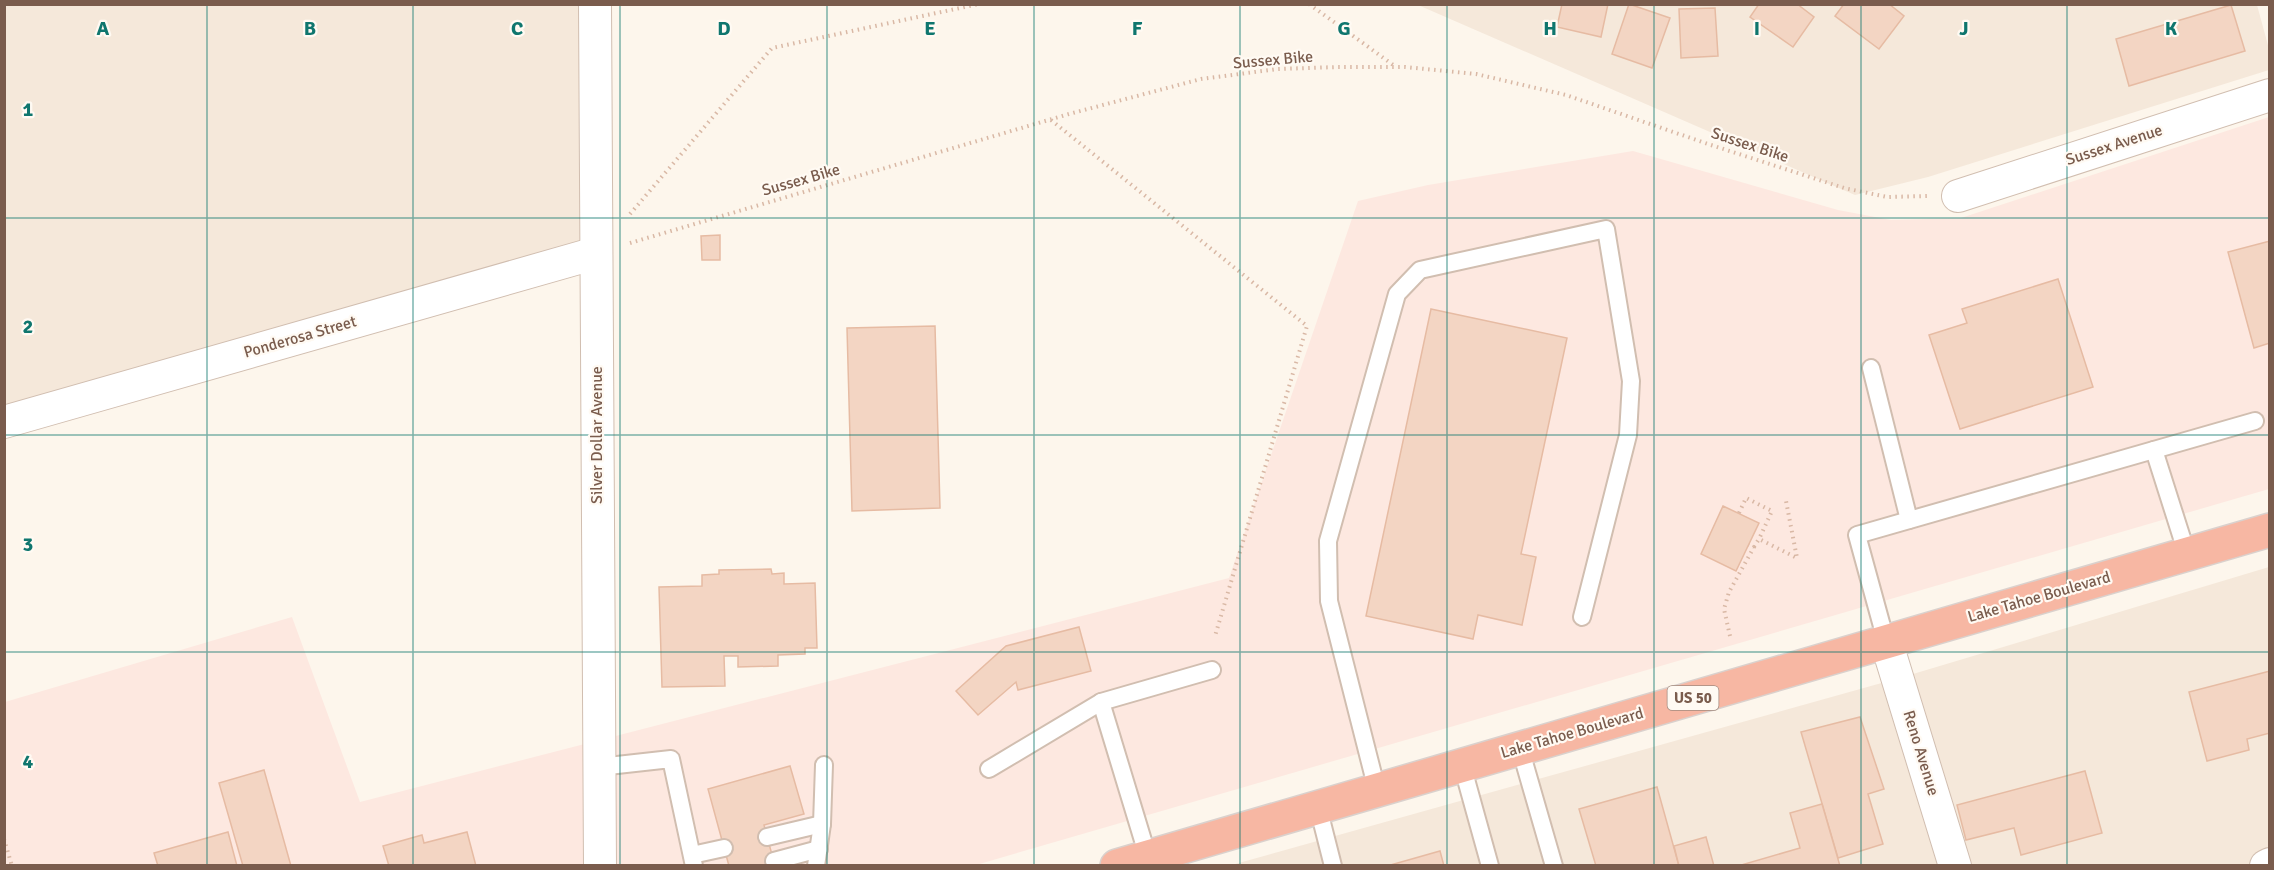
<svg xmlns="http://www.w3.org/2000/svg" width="2274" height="870" font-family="Signika,sans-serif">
  <rect width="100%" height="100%" fill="#fdf6ec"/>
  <g fill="#f5e8da">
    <path d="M5,5h578l2,242 -580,163z"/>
    <path d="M1418,5h839l12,44v21l-341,107 -73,18z"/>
    <path d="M2269,567v298l-1041,1 675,-189z"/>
  </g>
  <path fill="#fde8e0" d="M2269,117v372l-1293,376 -971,1v-164l287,-85 68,185 869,-224 129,-377 70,-16 205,-34 205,59 53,10 70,-2z"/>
  <g fill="#f3d5c3" stroke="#e6bba3" stroke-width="1.5">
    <path d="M1562,4h46l-7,33 -44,-10z"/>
    <path d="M1629,4l41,14 -18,50 -40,-14z"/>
    <path d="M1759,4h38l17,13 -21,30 -43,-30z"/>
    <path d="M1844,4h45l15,12 -25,33 -44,-33z"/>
    <path d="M2231,5l14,46 -116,35 -13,-47z"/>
    <path d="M1715,8l3,48 -37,2 -2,-49z"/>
    <path d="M720,235v25h-18l-1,-24z"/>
    <path d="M2270,241v102l-16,5 -26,-96z"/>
    <path d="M2058,279l35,108 -133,42 -31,-94 38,-12 -5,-14z"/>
    <path d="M1431,309l136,29 -46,216 15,3 -14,68 -44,-10 -5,24 -107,-23z"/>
    <path d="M935,326l5,182 -88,3 -5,-183z"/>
    <path d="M1723,506l36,17 -23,48 -35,-17z"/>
    <path d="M771,569l1,5 12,-1v11l31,-1 2,65h-12v6l-27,1v11l-40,1v-11h-14l1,30 -63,1 -3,-100 43,-1v-11l17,-1v-4z"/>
    <path d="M1079,627l12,44 -73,19 -2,-8 -38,33 -22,-24 50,-45z"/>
    <path d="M2270,671v62l-23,6 2,11 -42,11 -18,-69z"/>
    <path d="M1860,717l24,72 -16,5 15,50 -45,14 -37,-126z"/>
    <path d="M790,766l14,48 -40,11 11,41h-46l-21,-77z"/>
    <path d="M264,770l27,96h-48l-24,-83z"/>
    <path d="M2085,771l17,62 -81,22 -7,-27 -48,12 -9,-35z"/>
    <path d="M1657,787l22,79h-83l-17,-57z"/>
    <path d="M1822,804l18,62h-102l62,-18 -10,-35z"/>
    <path d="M228,832l9,34h-79l-4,-13z"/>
    <path d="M467,832l9,34h-87l-6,-20 39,-11 2,8z"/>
    <path d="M1706,837l8,29h-35l-5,-20z"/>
    <path d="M1440,851l4,15h-57z"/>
  </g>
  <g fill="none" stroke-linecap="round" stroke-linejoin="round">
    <defs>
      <g id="lane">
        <path d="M1871,368l38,152"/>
        <path d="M2154,450l33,104"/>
        <path d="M1886,641l-29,-106 398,-114"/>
        <path d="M1101,702l47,155"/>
        <path d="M1520,748l34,118"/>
        <path d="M1462,765l28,101"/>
        <path d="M599,767l72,-8 23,107"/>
        <path d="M989,769l112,-67 111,-32"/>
        <path d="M1377,790l-48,-189 -1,-60 69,-247 23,-24 186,-41 25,152 -3,54 -46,182"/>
        <path d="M1318,807l15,59"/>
        <path d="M767,837l55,-13"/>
        <path d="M692,855l32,-7"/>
        <path d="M774,861l45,-12"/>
        <path d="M816,866l6,-42 2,-59"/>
      </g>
      <g id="street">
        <path d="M595,4l5,862"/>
        <path d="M1958,196l312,-101"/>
        <path d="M4,422l592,-169"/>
        <path d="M1886,641l69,225"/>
        <path d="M2266,866l4,-2"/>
      </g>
      <path id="highway" d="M1117,866l1153,-336"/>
    </defs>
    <use href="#lane" stroke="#d1beb0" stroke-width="20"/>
    <use href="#street" stroke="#d1beb0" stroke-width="34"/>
    <use href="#highway" stroke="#dad1cd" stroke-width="36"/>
    <g stroke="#d9b8a5" stroke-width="4" stroke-dasharray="1.5 4.5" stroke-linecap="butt">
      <path d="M1309,4l87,63"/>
      <path d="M1051,120l256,206 -92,310"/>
      <path d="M630,214l142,-166 207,-44"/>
      <path d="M630,243l439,-129 132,-35 77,-10 60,-2h67l71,7 90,21 145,50 133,43 43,9 40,-1"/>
      <path d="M1739,513l7,-15 26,13 -13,28"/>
      <path d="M1754,547l5,-8 38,19 -11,-57"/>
      <path d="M1730,636l-6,-27 5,-17 25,-45 -5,-2"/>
      <path d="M4,839l8,27"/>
    </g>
    <use href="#lane" stroke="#fff" stroke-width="16"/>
    <use href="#street" stroke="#fff" stroke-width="32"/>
    <use href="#highway" stroke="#f7b7a3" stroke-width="33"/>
  </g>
  <path fill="none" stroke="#0f766e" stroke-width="1.5" stroke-opacity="0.55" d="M207,4v862M413,4v862M620,4v862M827,4v862M1034,4v862M1240,4v862M1447,4v862M1654,4v862M1861,4v862M2067,4v862M4,218h2266M4,435h2266M4,652h2266"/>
  <g text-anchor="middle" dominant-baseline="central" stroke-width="4.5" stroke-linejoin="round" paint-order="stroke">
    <rect fill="#fffaf3" stroke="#a28b7f" stroke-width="1.5" x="1667.5" y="686" width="51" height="24" rx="4.5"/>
    <g font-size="15" font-weight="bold" fill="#7a5c4d">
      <text x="1693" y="698">US 50</text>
    </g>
    <g font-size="16" fill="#7a5c4d" stroke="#fffaf3">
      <text transform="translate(1273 60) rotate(-5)">Sussex Bike</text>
      <text transform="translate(1750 145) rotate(18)">Sussex Bike</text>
      <text transform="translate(2114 145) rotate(-18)">Sussex Avenue</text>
      <text transform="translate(801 180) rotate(-16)">Sussex Bike</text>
      <text transform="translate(300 337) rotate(-16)">Ponderosa Street</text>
      <text transform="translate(597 435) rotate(-90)">Silver Dollar Avenue</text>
      <text transform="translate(2039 597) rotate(-16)">Lake Tahoe Boulevard</text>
      <text transform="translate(1572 733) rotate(-16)">Lake Tahoe Boulevard</text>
      <text transform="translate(1921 753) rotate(73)">Reno Avenue</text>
    </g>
  </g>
  <g font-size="20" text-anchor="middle" font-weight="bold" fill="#0f766e" stroke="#fffaf3" stroke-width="4.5" stroke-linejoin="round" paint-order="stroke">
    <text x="103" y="35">A</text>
    <text x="310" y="35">B</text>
    <text x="517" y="35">C</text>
    <text x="724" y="35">D</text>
    <text x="930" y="35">E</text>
    <text x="1137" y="35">F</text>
    <text x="1344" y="35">G</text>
    <text x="1550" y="35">H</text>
    <text x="1757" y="35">I</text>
    <text x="1964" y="35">J</text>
    <text x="2171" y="35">K</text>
    <text x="28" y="116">1</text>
    <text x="28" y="333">2</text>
    <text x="28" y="551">3</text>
    <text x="28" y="768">4</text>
  </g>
  <rect width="2274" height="870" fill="none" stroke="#7a5c4d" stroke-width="12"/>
</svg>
